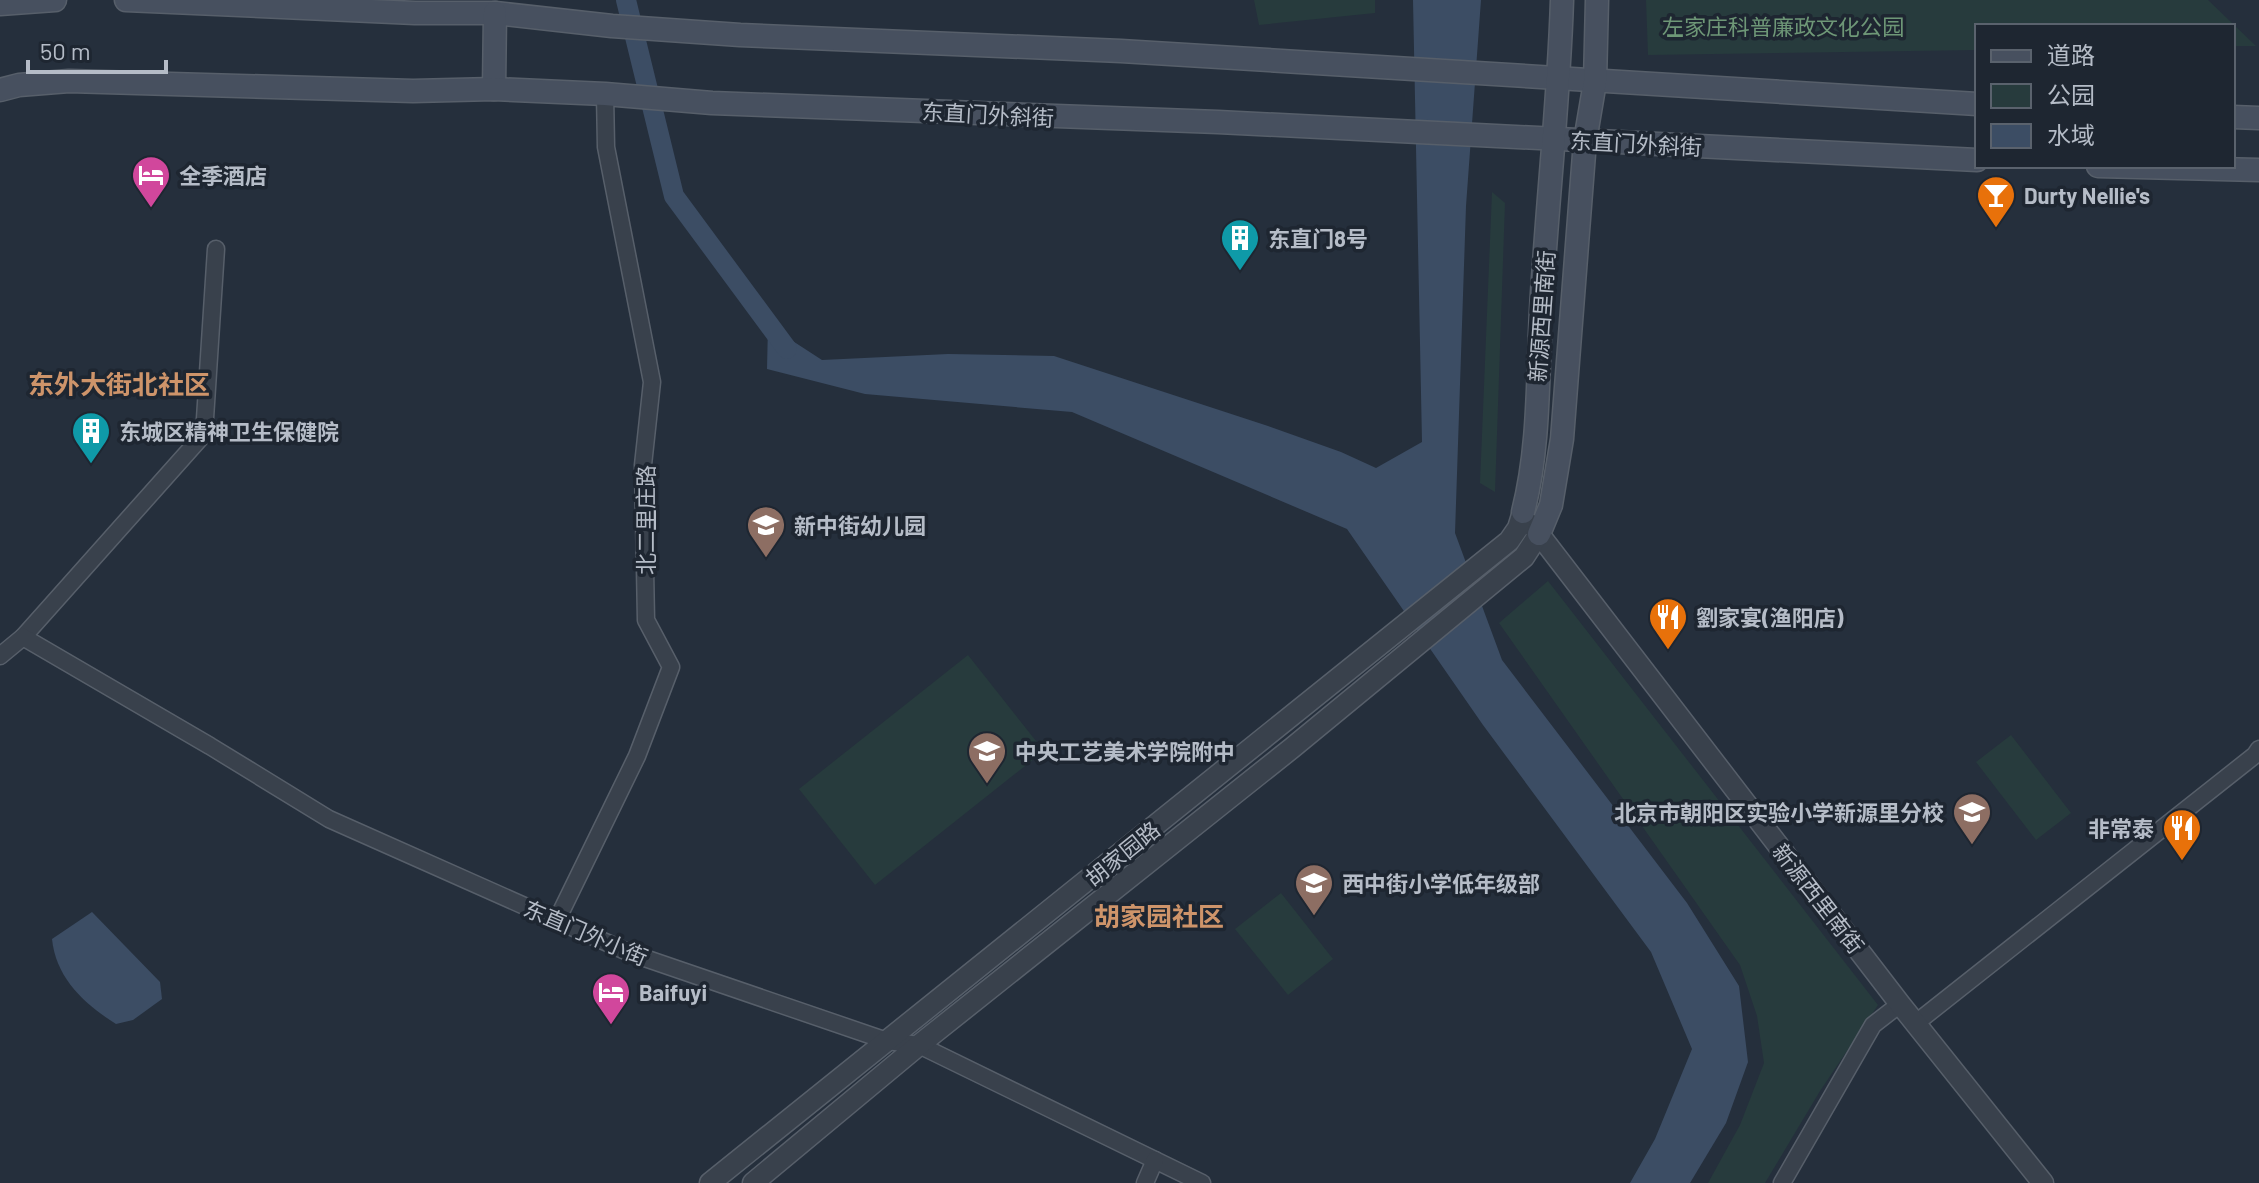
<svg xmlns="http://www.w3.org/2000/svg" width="2259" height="1183" font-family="Barlow,'Noto Sans SC',sans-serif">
  <rect width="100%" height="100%" fill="#252f3c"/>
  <g fill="#273b3d">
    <path d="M1254,0h121v13l-116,12z"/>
    <path d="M1646,0h562l48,46h-23v-20h-256v24l-329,5z"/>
    <path d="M1492,192l13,11 -10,289 -15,-9z"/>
    <path d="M1548,581l330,424 -58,86 -55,92h-57l32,-58 24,-62 -7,-47 -17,-51 -241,-342z"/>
    <path d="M968,655l76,96 -169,134 -76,-96z"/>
    <path d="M2011,735l60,78 -35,27 -60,-78z"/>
    <path d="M1281,893l52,66 -45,36 -53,-66z"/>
  </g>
  <g fill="#3c4d64">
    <path d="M1413,0h68l-15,206 -11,327 47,127 185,243 52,83 9,76 -22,61 -36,60h-60l25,-44 37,-90 -41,-97 -168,-227 -136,-196 -275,-117 -207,-18 -98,-25 1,-44 54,35 126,-6 106,2 214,70 73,26 35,16 46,-26z"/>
    <path d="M92,912l68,70 2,17 -29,21 -17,4c-32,-20 -60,-46 -64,-85z"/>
  </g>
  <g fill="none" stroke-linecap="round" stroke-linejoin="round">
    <path stroke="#3c4d64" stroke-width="20" d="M626,0l48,196 113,153"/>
    <defs>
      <g id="minor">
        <path d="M23,637l181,-203 12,-185"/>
        <path d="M0,656l23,-19 187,109 119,73 301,134 257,88 32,4 283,138"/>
        <path d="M557,920l80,-164 34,-89 -25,-47 -3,-155 9,-83 -46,-235 -1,-53"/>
        <path d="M1916,1023l339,-268 4,-6"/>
        <path d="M1145,1183l10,-23"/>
        <path d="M1782,1183l91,-158 27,-21"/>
      </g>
      <g id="tertiary">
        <path d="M1532,525l368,479 143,179"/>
        <path d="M710,1183l799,-642 9,-13 5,-16"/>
        <path d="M753,1183l166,-138 373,-297 232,-191 15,-23"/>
      </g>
      <g id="secondary">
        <path d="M126,0l289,13h80l117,13 128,9 381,16 856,53"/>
        <path d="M0,4l55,-4"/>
        <path d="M494,89l1,-76"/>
        <path d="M0,90l19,-5 50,-4 344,10 81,-2 111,5 107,9 506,19 759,38"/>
        <path d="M2233,117l26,1"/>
        <path d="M2098,166l161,4"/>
        <path d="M1523,512c18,-70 14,-146 19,-219 6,-98 17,-195 20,-293"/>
        <path d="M1539,534l12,-29 11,-66 23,-298 10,-59 2,-82"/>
      </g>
    </defs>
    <use href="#minor" stroke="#575f6a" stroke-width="19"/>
    <use href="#tertiary" stroke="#575f6a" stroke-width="23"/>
    <use href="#secondary" stroke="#575f6a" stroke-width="25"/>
    <use href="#minor" stroke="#39414c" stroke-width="16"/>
    <use href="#tertiary" stroke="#39414c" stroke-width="20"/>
    <use href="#secondary" stroke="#47505f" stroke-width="22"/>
  </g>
  <defs>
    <symbol id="hotel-pin" viewBox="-11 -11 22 30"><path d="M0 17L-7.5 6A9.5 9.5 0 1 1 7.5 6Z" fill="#d1479c" stroke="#1e2631"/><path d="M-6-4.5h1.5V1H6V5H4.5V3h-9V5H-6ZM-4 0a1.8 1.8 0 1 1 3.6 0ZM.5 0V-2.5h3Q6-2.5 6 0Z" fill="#fff"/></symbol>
    <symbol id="bar-pin" viewBox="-11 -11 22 30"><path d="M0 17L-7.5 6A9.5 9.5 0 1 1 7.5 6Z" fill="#e8710a" stroke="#1e2631"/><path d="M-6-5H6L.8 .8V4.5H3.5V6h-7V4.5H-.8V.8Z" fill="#fff"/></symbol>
    <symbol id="building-pin" viewBox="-11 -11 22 30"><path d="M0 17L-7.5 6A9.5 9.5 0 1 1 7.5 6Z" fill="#0f9aa8" stroke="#1e2631"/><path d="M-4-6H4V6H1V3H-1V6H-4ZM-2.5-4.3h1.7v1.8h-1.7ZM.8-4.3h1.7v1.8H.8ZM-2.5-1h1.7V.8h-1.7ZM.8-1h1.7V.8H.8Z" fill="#fff"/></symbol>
    <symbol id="school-pin" viewBox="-11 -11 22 30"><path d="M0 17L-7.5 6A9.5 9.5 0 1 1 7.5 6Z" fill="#8d6e63" stroke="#1e2631"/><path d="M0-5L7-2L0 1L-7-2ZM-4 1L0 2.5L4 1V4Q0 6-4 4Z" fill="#fff"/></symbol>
    <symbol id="restaurant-pin" viewBox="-11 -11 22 30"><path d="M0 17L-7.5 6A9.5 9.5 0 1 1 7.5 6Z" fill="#e8710a" stroke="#1e2631"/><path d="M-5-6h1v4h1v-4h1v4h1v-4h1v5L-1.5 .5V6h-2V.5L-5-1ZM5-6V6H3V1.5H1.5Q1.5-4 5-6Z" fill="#fff"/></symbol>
  </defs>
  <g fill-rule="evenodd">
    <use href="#hotel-pin" x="129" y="153" width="44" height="60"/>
    <use href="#bar-pin" x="1974" y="173" width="44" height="60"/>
    <use href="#building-pin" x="1218" y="216" width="44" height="60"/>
    <use href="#building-pin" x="69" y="409" width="44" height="60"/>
    <use href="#school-pin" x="744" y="503" width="44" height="60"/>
    <use href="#restaurant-pin" x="1646" y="595" width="44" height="60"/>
    <use href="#school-pin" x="965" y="729" width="44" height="60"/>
    <use href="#school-pin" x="1950" y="790" width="44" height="60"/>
    <use href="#restaurant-pin" x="2160" y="806" width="44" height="60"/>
    <use href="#school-pin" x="1292" y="861" width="44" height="60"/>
    <use href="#hotel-pin" x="589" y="970" width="44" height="60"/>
  </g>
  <g text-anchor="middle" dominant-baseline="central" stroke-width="7" stroke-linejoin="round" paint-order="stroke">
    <g font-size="22" fill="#6e9777" stroke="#1e2631">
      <text x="1783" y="26">左家庄科普廉政文化公园</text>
    </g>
    <g font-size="22" fill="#b5bcc7" stroke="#1e2631">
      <text transform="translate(988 114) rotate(3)">东直门外斜街</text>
      <text transform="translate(1636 143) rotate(3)">东直门外斜街</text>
      <text transform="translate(1541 316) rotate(-86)">新源西里南街</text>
      <text transform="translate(645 520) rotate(-90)">北二里庄路</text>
      <text transform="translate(1122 853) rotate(-39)">胡家园路</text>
      <text transform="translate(1819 898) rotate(52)">新源西里南街</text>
      <text transform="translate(586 932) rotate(23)">东直门外小街</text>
    </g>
    <g font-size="22" font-weight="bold" fill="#b5bcc7" stroke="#1e2631" text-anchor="start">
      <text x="179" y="175">全季酒店</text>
      <text x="2024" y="195">Durty Nellie's</text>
      <text x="1268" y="238">东直门8号</text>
      <text x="119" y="431">东城区精神卫生保健院</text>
      <text x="794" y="525">新中街幼儿园</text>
      <text x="1696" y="617">劉家宴(渔阳店)</text>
      <text x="1015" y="751">中央工艺美术学院附中</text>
      <text x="1944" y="812" text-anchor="end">北京市朝阳区实验小学新源里分校</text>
      <text x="2154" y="828" text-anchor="end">非常泰</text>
      <text x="1342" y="883">西中街小学低年级部</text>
      <text x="639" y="992">Baifuyi</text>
    </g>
    <g font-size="26" font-weight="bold" fill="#ce946a" stroke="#1e2631">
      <text x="119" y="383">东外大街北社区</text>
      <text x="1159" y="915">胡家园社区</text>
    </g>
  </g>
  <rect x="1975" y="24" width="260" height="144" fill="#1e2631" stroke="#5a626d" stroke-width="2"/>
  <rect x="1991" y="50" width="40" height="12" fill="#47505f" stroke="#5a626d" stroke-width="2"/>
  <text x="2047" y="64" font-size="24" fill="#b5bcc7">道路</text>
  <rect x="1991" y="84" width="40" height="24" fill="#273b3d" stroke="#5a626d" stroke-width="2"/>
  <text x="2047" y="104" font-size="24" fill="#b5bcc7">公园</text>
  <rect x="1991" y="124" width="40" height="24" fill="#3c4d64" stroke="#5a626d" stroke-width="2"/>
  <text x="2047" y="144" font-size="24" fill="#b5bcc7">水域</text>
  <path d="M28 60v12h138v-12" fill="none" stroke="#b5bcc7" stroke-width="4"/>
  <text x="40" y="60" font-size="24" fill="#b5bcc7" stroke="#1e2631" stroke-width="6" paint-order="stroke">50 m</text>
</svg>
